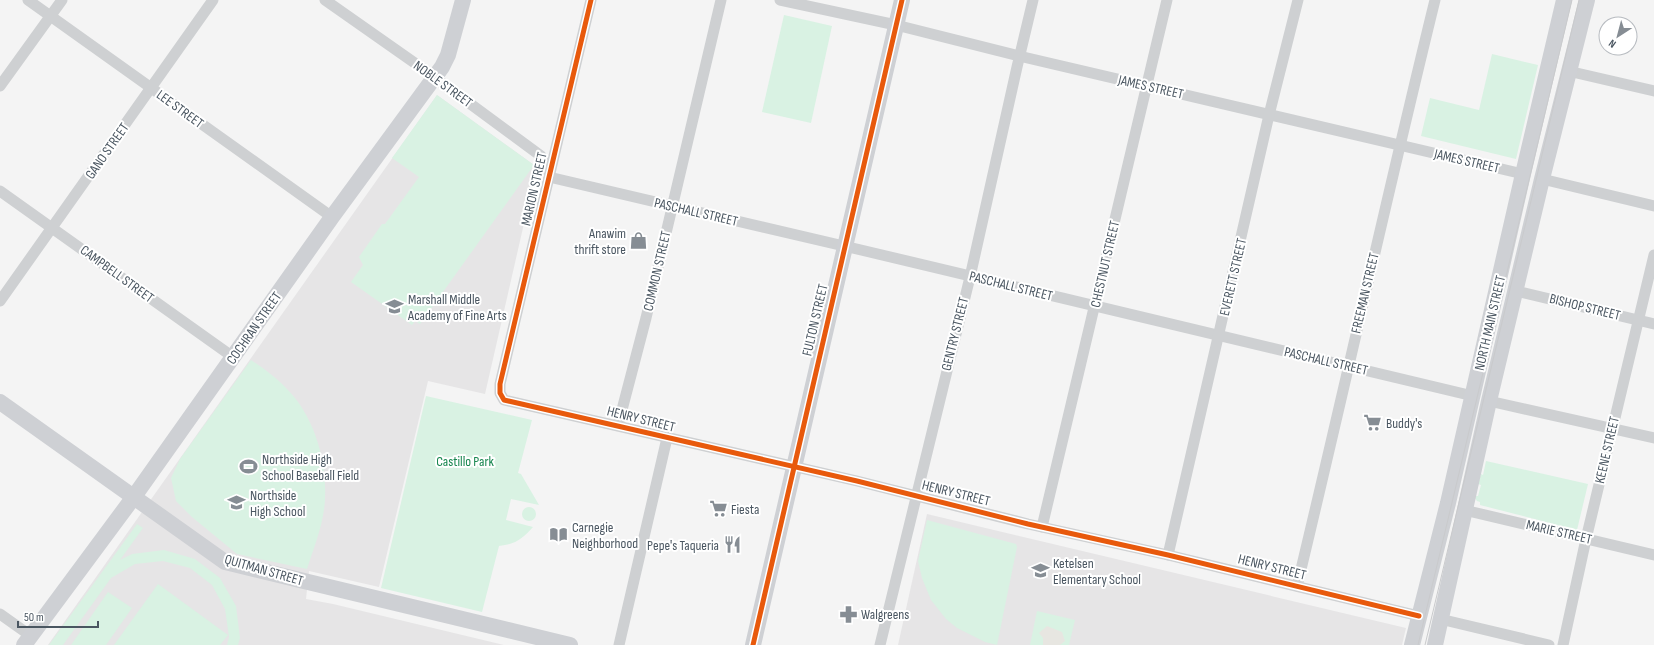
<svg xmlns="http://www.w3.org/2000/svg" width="1654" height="645" font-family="'Sofia Sans Condensed',sans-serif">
  <rect width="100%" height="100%" fill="#f4f4f4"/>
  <g fill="#e6e5e6">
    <path d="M437,95l97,70 2,6 -51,223 -57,-13 -49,206 -70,-16 -3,28 27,5 171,41h-456z"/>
    <path d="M927,514l479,114 -4,17h-504z"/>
  </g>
  <g fill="#d9f2e3">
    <path d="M784,15l48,11 -21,97 -49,-11z"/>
    <path d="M1492,54l46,11 -22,94 -95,-23 9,-38 49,12z"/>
    <path d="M437,95l97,70 -114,159 -5,-3 -3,4 -61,-43 12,-17 -4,-8 23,-33h3l34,-47 -27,-19z"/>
    <path d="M251,360c13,9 25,17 36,29 27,27 40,71 38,110 -1,24 -11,48 -18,70l-70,-15 -45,-37 -16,-16 -5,-23 9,-19z"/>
    <path d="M426,396l106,24 -14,53 3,1 18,31 -28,-6 -5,21 27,7c-11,12 -17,17 -34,19l-17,66 -101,-24z"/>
    <path d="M1486,461l102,23 -11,46 -97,-25v-3l-3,-1 -2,-3 1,-2h2l3,-11 -3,-1 3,-10 2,1z"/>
    <circle cx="529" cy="514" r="7"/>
    <path d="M927,520l89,24 1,3 -20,98 -12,-3 -28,-14 -11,-9 -15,-19 -9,-22 -4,-17z"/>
    <path d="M137,524l6,4 -23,32 12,-6 32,-4 31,9 25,19 16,28 4,32 -2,7h-11l2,-8 -4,-28 -13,-24 -22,-17 -27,-7 -28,3 -24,14 -48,67h-14z"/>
    <path d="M158,584l70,51 -8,10h-106z"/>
    <path d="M108,592l24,16 -26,37h-35z"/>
    <path d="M1037,611l38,9 -6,25h-39z"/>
  </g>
  <path fill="#e7e6e1" d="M1047,626l15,6 3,9 -5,4h-17v-7l-4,-5z"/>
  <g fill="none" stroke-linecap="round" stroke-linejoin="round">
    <g stroke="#ced0d2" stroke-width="11">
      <path d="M28,0l304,217"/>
      <path d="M325,0l94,66 122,90 6,8 2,13 312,73 612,146"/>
      <path d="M591,0l-91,384v9l4,7 353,81 171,43 140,31 251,61"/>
      <path d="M780,0l116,25 123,31 504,118"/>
      <path d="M1568,71l86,20"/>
      <path d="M0,86l62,-86"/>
      <path d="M1542,179l112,27"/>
      <path d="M0,191l233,166"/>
      <path d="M1516,291l138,33"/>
      <path d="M0,301l213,-301"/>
      <path d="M1489,401l165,37"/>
      <path d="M618,425l28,-107 75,-318"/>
      <path d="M1464,510l190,45"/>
      <path d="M1042,527l125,-527"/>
      <path d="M1168,555l101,-440 29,-115"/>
      <path d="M1297,586c47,-195 90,-391 138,-586"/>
      <path d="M0,614l31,22"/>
      <path d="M1440,619l109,26"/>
      <path d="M619,645l48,-207"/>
      <path d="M880,645l90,-368 47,-210 16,-67"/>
      <path d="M1563,645l23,-106 68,-284"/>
    </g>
    <g stroke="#ced0d4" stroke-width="16">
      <path d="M0,402l225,160 345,83"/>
      <path d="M24,645l109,-147 199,-281 110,-150 6,-12 15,-55"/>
      <path d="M753,645l149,-645"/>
      <path d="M1412,645l36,-142 75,-329 41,-174"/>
      <path d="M1435,645l54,-244 53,-222 45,-179"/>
    </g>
    <g stroke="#c9cacc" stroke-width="1">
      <path d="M1418,645l154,-645"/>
      <path d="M1425,645l154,-645"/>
    </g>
    <defs>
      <g id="cycleway">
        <path d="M591,0l-91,384v9l4,7 353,81 171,43 140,31 251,61"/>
        <path d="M753,645l149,-645"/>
      </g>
    </defs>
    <use href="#cycleway" stroke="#fff" stroke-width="8"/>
    <use href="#cycleway" stroke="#e8590c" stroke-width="5"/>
  </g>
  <defs>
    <symbol id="shop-bare" viewBox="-9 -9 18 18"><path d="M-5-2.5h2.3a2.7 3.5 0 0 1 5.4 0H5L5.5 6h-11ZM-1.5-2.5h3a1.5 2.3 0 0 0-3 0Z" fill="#868d94" stroke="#fff" stroke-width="2.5" paint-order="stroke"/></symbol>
    <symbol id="school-bare" viewBox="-9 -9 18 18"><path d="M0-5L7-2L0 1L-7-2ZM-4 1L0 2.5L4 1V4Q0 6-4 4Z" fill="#868d94" stroke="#fff" stroke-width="2.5" paint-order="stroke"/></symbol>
    <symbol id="supermarket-bare" viewBox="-9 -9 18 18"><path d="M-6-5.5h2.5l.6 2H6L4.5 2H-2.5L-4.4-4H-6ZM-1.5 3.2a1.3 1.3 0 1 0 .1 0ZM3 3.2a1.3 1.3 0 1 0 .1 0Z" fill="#868d94" stroke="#fff" stroke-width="2.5" paint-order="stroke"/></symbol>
    <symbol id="stadium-bare" viewBox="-9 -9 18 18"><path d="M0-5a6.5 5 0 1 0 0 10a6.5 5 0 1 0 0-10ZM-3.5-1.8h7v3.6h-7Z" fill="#868d94" stroke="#fff" stroke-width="2.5" paint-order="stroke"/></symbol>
    <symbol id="library-bare" viewBox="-9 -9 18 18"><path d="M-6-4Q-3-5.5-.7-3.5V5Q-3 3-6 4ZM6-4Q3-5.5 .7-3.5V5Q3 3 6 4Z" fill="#868d94" stroke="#fff" stroke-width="2.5" paint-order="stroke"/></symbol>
    <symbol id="restaurant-bare" viewBox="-9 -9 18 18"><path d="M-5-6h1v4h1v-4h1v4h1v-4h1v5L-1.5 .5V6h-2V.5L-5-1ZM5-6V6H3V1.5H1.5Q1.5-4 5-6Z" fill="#868d94" stroke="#fff" stroke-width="2.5" paint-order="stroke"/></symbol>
    <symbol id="pharmacy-bare" viewBox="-9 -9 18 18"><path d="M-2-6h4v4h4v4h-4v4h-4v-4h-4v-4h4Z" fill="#868d94" stroke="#fff" stroke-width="2.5" paint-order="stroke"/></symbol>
  </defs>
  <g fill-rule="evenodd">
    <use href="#shop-bare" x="626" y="228" width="25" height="25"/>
    <use href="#school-bare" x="382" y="294" width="25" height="25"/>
    <use href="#supermarket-bare" x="1360" y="410" width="25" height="25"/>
    <use href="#stadium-bare" x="236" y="454" width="25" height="25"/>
    <use href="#school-bare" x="224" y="490" width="25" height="25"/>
    <use href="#supermarket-bare" x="706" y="496" width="25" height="25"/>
    <use href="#library-bare" x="546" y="522" width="25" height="25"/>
    <use href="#restaurant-bare" x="720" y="532" width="25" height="25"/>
    <use href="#school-bare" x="1028" y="558" width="25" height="25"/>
    <use href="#pharmacy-bare" x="836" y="602" width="25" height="25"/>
  </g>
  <g text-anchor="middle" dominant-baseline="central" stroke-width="4" stroke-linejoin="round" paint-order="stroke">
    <g font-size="14" fill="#4a5661" stroke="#fff">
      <text transform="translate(443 84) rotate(36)">NOBLE STREET</text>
      <text transform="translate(1151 87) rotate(13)">JAMES STREET</text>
      <text transform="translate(180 109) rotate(36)">LEE STREET</text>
      <text transform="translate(107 151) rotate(-55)">GANO STREET</text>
      <text transform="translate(1467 161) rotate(13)">JAMES STREET</text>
      <text transform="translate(534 189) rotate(-77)">MARION STREET</text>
      <text transform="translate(696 212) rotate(13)">PASCHALL STREET</text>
      <text transform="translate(1105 264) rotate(-77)">CHESTNUT STREET</text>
      <text transform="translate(657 271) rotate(-77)">COMMON STREET</text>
      <text transform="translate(117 274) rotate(36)">CAMPBELL STREET</text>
      <text transform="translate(1233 277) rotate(-77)">EVERETT STREET</text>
      <text transform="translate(1011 286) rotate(14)">PASCHALL STREET</text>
      <text transform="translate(1365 293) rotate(-77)">FREEMAN STREET</text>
      <text transform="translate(1585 307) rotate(14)">BISHOP STREET</text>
      <text transform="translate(815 320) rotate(-77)">FULTON STREET</text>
      <text transform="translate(1490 323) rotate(-77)">NORTH MAIN STREET</text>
      <text transform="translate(254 328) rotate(-55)">COCHRAN STREET</text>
      <text transform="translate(955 334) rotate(-76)">GENTRY STREET</text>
      <text transform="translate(1326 361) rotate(13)">PASCHALL STREET</text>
      <text transform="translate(641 419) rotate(14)">HENRY STREET</text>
      <text transform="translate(1607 450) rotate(-77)">KEENE STREET</text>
      <text transform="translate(956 493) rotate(14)">HENRY STREET</text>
      <text transform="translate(1559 532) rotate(13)">MARIE STREET</text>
      <text transform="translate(1272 567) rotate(14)">HENRY STREET</text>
      <text transform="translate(264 570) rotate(16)">QUITMAN STREET</text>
    </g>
    <g font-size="14" fill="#4a5661" stroke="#fff" text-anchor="start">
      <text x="626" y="233" text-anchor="end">Anawim<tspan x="626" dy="16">thrift store</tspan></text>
      <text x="408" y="299">Marshall Middle<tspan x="408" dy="16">Academy of Fine Arts</tspan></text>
      <text x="1386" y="423">Buddy's</text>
      <text x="262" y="459">Northside High<tspan x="262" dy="16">School Baseball Field</tspan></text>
      <text x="250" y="495">Northside<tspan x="250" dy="16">High School</tspan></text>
      <text x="731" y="509">Fiesta</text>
      <text x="572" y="527">Carnegie<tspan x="572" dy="16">Neighborhood</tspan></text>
      <text x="719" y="545" text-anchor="end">Pepe's Taqueria</text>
      <text x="1053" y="563">Ketelsen<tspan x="1053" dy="16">Elementary School</tspan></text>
      <text x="861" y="614">Walgreens</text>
    </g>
    <g font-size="14" fill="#17864f" stroke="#fff">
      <text x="465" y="461">Castillo Park</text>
    </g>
  </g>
  <g transform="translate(1618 36) rotate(216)"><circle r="19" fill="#ffffff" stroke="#b7bbc0"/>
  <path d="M0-3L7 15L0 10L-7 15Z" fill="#868d94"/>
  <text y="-6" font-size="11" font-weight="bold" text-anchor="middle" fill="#4a5661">N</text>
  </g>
  <path d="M18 621v6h80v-6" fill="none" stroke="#4a5661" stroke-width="2"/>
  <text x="24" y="621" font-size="12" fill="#4a5661" stroke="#ffffff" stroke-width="3" paint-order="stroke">50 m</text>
</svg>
